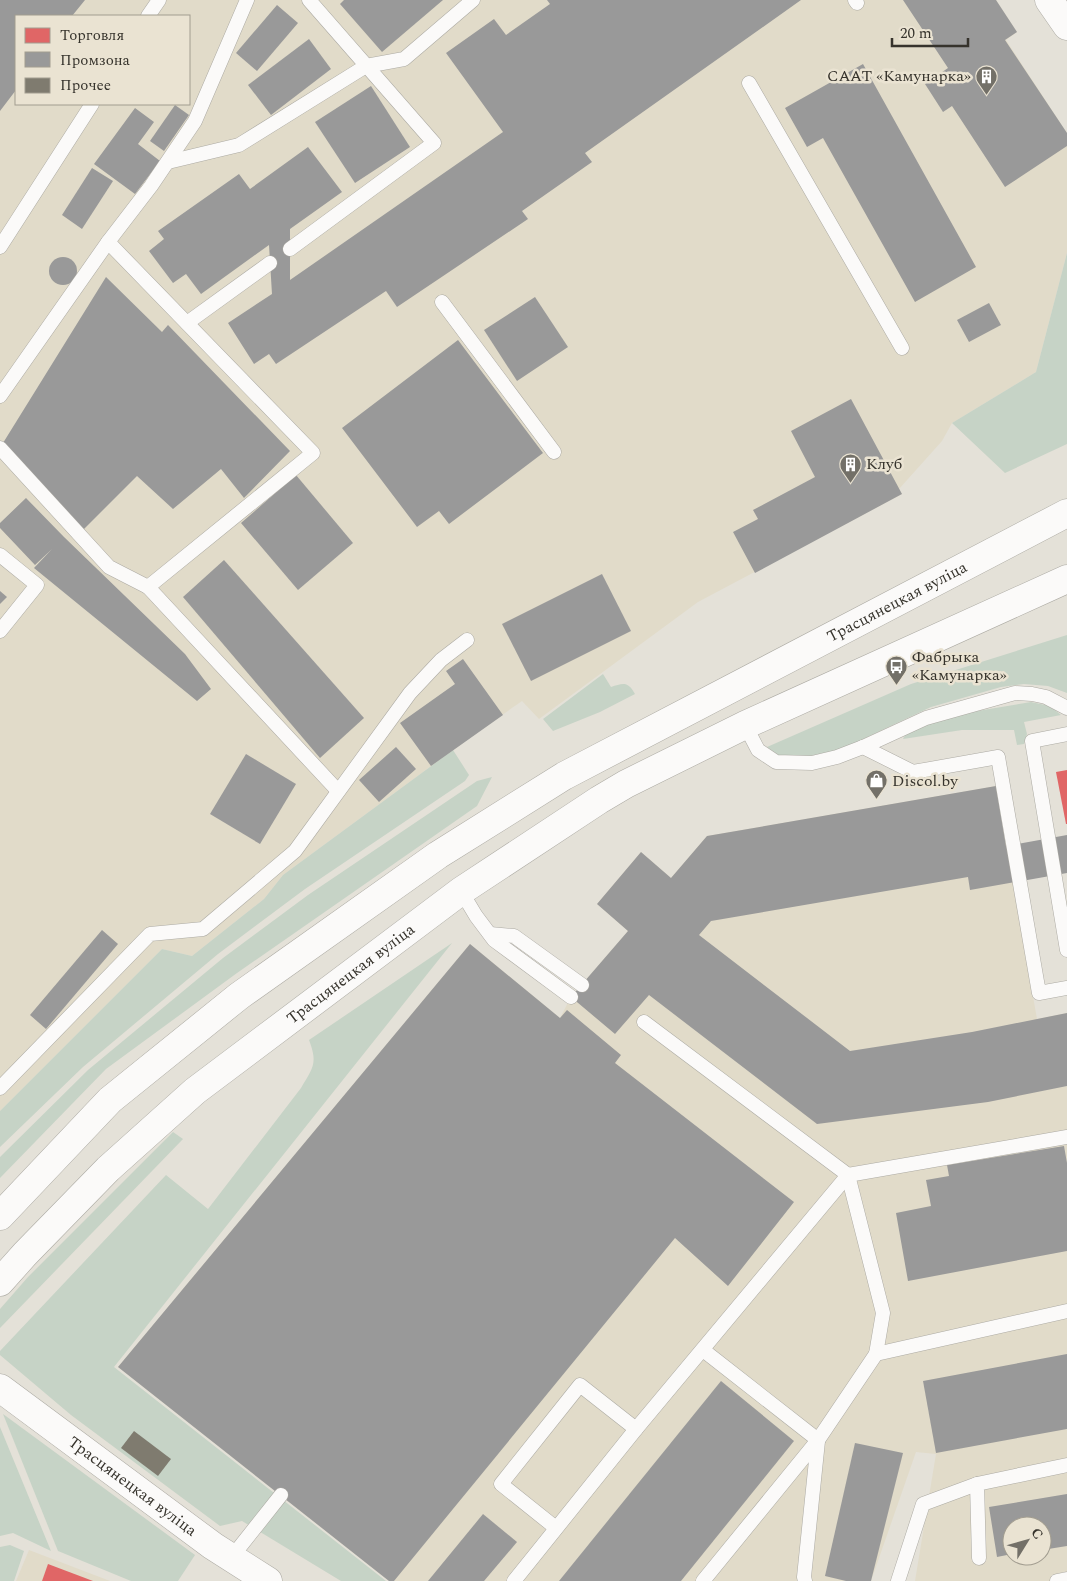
<svg xmlns="http://www.w3.org/2000/svg" width="1067" height="1581" font-family="Spectral,serif">
  <rect width="100%" height="100%" fill="#e4e1d8"/>
  <g fill="#e1dbc9" fill-rule="evenodd">
    <path d="M0,0h996l21,32 -11,8 61,93v120l-31,119 -84,51 -10,18 -43,48 3,5 -204,108 -159,117 -17,-18 -50,35 -189,139 -19,24 -72,57 -30,-7 -162,162zM16,16h173v88h-173z"/>
    <path d="M996,786l41,233 30,-6v568h-152l21,-127 -20,-2 -45,129h-482l-271,-214 352,-423 90,74 11,-21 57,-66 -31,-27 44,-52 30,26 36,-42zM1012,1526h30v30h-30z"/>
    <path d="M29,1550l81,31h-94z"/>
  </g>
  <g fill="#c6d3c6">
    <path d="M1067,253v191l-62,29 -53,-50 84,-51z"/>
    <path d="M1067,635v58l-19,-7 -24,-2 -23,3 -70,20 -89,42 -32,7 -27,3 -16,-12 144,-63z"/>
    <path d="M603,674l8,13c12,-4 17,-6 24,7l-35,18 -47,19 -10,-12z"/>
    <path d="M1031,702l19,4 11,9 -37,7 3,12 -3,10 -7,1 -3,-15h-52l-59,9 4,-8 52,-17z"/>
    <path d="M453,750l16,25 -4,6 -160,108 -87,65 -135,113 -83,80v-36l162,-162 30,7 72,-57 19,-24z"/>
    <path d="M492,777l-15,29 -240,167 -131,96 -106,109v-21l88,-87 135,-112 85,-63 169,-114z"/>
    <path d="M452,943l-338,424 272,214h-45l-99,-60 -22,5 -149,-111 -71,-60v-4l166,-176 42,34 93,-121c12,-20 17,-25 8,-48z"/>
    <path d="M173,1132l10,7 -183,189v-19l28,-32z"/>
    <path d="M3,1414l192,141 -17,26h-47l-73,-30z"/>
    <path d="M0,1427l51,124 -38,-18 -13,3z"/>
    <path d="M10,1545l14,6 -10,30h-14v-34z"/>
  </g>
  <g fill="#e06666">
    <path d="M1067,770v54h-1l-10,-52z"/>
    <path d="M48,1564l45,17h-51z"/>
  </g>
  <g fill="#999">
    <path d="M0,0h85l-13,16h-56v74l-16,21z"/>
    <path d="M344,0h99l-61,52 -42,-48z"/>
    <path d="M547,0h254l-216,153 7,9 -70,49 6,8 -131,88 -11,-16 -110,73 -7,-10 -15,10 -26,-41 44,-29 -3,-49 -68,49 -15,-20 -13,9 -24,-32 15,-12 -6,-8 81,-57 11,15 58,-42 34,45 -52,37v51l213,-148 -57,-79 48,-34 12,16 44,-31z"/>
    <path d="M903,0h93l21,32 -12,8 62,93v13l-62,41 -53,-81 -9,6 -18,-28 23,-16z"/>
    <path d="M277,5l21,18 -41,48 -21,-18z"/>
    <path d="M309,39l22,30 -60,46 -23,-30z"/>
    <path d="M863,64l113,203 -61,35 -92,-164 -16,9 -22,-39z"/>
    <path d="M371,86l39,61 -55,36 -40,-61z"/>
    <path d="M175,105l14,10 -25,36 -14,-10z"/>
    <path d="M135,108l19,14 -16,22 22,17 -25,33 -41,-30z"/>
    <path d="M92,168l21,13 -31,48 -20,-14z"/>
    <circle cx="63" cy="271" r="14"/>
    <path d="M106,277l56,55 6,-7 122,126 -46,47 -23,-29 -48,40 -36,-33 -54,54 -80,-87z"/>
    <path d="M535,297l33,50 -51,34 -33,-51z"/>
    <path d="M989,303l12,22 -32,17 -12,-22z"/>
    <path d="M458,340l85,113 -94,71 -10,-13 -22,16 -75,-99z"/>
    <path d="M851,399l51,95 -147,79 -22,-41 25,-13 -5,-9 62,-33 -24,-46z"/>
    <path d="M296,475l57,68 -55,47 -57,-67z"/>
    <path d="M26,498l38,39 121,117 26,35 -14,12 -163,-133 18,-19 -17,16 -35,-37v-5z"/>
    <path d="M224,560l140,158 -44,40 -137,-161z"/>
    <path d="M602,574l29,57 -100,50 -29,-57z"/>
    <path d="M0,591l7,6 -7,7z"/>
    <path d="M463,659l40,56 -72,51 -31,-43 55,-39 -9,-13z"/>
    <path d="M396,747l20,22 -37,33 -20,-22z"/>
    <path d="M246,754l50,30 -36,60 -50,-30z"/>
    <path d="M996,786l10,60 61,-11v38l-97,17 -2,-13 -257,44 -12,14 151,116 122,-19 95,-19v73l-79,16 -171,22 -168,-129 -34,39 -44,-37 57,-66 -31,-27 44,-52 30,26 36,-42z"/>
    <path d="M102,930l16,14 -72,85 -16,-14z"/>
    <path d="M470,944l90,74 7,-8 54,45 -6,8 179,139 -66,84 -53,-48 -281,343h-5l-271,-214z"/>
    <path d="M1064,1146l3,17v88l-159,30 -12,-68 35,-7 -5,-26 23,-4 -2,-11z"/>
    <path d="M1067,1354v75l-131,24 -13,-72z"/>
    <path d="M721,1381l73,60 -113,140h-122z"/>
    <path d="M855,1443l48,10 -32,128h-25l-21,-5z"/>
    <path d="M1067,1494v52l-25,4v-24h-30v28l-15,3 -8,-50z"/>
    <path d="M483,1514l34,28 -33,39h-56z"/>
  </g>
  <path fill="#7f7b6f" d="M134,1431l37,28 -13,17 -37,-28z"/>
  <g fill="none" stroke-linecap="round" stroke-linejoin="round">
    <defs>
      <g id="lane">
        <path d="M247,0l-52,121 -44,65 -43,56 205,211 -165,134 190,204"/>
        <path d="M855,0l2,3"/>
        <path d="M148,16l11,-16"/>
        <path d="M749,83l153,265"/>
        <path d="M168,162l71,-17 127,-79 38,-7 69,-59"/>
        <path d="M0,247l92,-143"/>
        <path d="M290,249l144,-106 -125,-143"/>
        <path d="M442,302l112,150"/>
        <path d="M187,323l83,-60"/>
        <path d="M0,396l108,-154"/>
        <path d="M0,448l109,119 39,20"/>
        <path d="M0,555l37,30 -37,46"/>
        <path d="M745,725l13,25 18,12 36,1 25,-6 26,-10 63,-29 89,-25 17,1 14,3 21,11"/>
        <path d="M1067,734l-35,7 35,209"/>
        <path d="M863,747l50,25 85,-15 41,236 28,-5"/>
        <path d="M461,891l15,25 18,24 77,57"/>
        <path d="M490,934l24,2 68,49"/>
        <path d="M644,1022l204,153 35,138 -7,41"/>
        <path d="M0,1088l150,-154 53,-5 92,-78 115,-158 31,-33 26,-20"/>
        <path d="M703,1350l115,90 58,-86 191,-43"/>
        <path d="M556,1528l-55,-44 79,-99 56,44"/>
        <path d="M231,1558l50,-63"/>
        <path d="M979,1558l-2,-74 90,-19"/>
        <path d="M514,1581l122,-152 212,-254 219,-38"/>
        <path d="M703,1581l115,-141"/>
        <path d="M805,1581l-1,-4 14,-136"/>
        <path d="M898,1581l25,-77 54,-20"/>
        <path d="M1057,1581l10,-2"/>
      </g>
      <g id="street">
        <path id="s1" d="M0,1388l213,158 55,35"/>
      </g>
      <g id="secondary">
        <path id="s2" d="M0,1216l110,-116 129,-104 199,-141 126,-79 503,-263"/>
        <path id="s3" d="M0,1282l25,-28 83,-85 87,-78 266,-200 138,-91 27,-16 119,-59 322,-146"/>
      </g>
      <path id="primary" d="M1049,0l18,26"/>
    </defs>
    <use href="#lane" stroke="#acaaa3" stroke-width="15"/>
    <use href="#street" stroke="#acaaa3" stroke-width="29"/>
    <use href="#secondary" stroke="#acaaa3" stroke-width="29"/>
    <use href="#primary" stroke="#acaaa3" stroke-width="29"/>
    <use href="#lane" stroke="#fbfaf9" stroke-width="14"/>
    <use href="#street" stroke="#fbfaf9" stroke-width="28"/>
    <use href="#secondary" stroke="#fbfaf9" stroke-width="28"/>
    <use href="#primary" stroke="#fbfaf9" stroke-width="28"/>
  </g>
  <defs>
    <symbol id="building-pin" viewBox="-11 -11 22 30"><path d="M0 17L-7.5 6A9.5 9.5 0 1 1 7.5 6Z" fill="#737068" stroke="#eae3d2"/><path d="M-4-6H4V6H1V3H-1V6H-4ZM-2.5-4.3h1.7v1.8h-1.7ZM.8-4.3h1.7v1.8H.8ZM-2.5-1h1.7V.8h-1.7ZM.8-1h1.7V.8H.8Z" fill="#fff"/></symbol>
    <symbol id="bus-pin" viewBox="-11 -11 22 30"><path d="M0 17L-7.5 6A9.5 9.5 0 1 1 7.5 6Z" fill="#737068" stroke="#eae3d2"/><path d="M-5-6H5V4H4V6H2V4H-2V6H-4V4H-5ZM-3.5-4V0h7V-4ZM-3.5 1.2v1.5H-2V1.2ZM2 1.2v1.5H3.5V1.2Z" fill="#fff"/></symbol>
    <symbol id="shop-pin" viewBox="-11 -11 22 30"><path d="M0 17L-7.5 6A9.5 9.5 0 1 1 7.5 6Z" fill="#737068" stroke="#eae3d2"/><path d="M-5-2.5h2.3a2.7 3.5 0 0 1 5.4 0H5L5.5 6h-11ZM-1.5-2.5h3a1.5 2.3 0 0 0-3 0Z" fill="#fff"/></symbol>
  </defs>
  <g fill-rule="evenodd">
    <use href="#building-pin" x="974" y="64" width="25" height="34"/>
    <use href="#building-pin" x="838" y="452" width="25" height="34"/>
    <use href="#bus-pin" x="884" y="654" width="25" height="34"/>
    <use href="#shop-pin" x="864" y="768" width="25" height="34"/>
  </g>
  <g text-anchor="middle" dominant-baseline="central" stroke-width="5" stroke-linejoin="round" paint-order="stroke">
    <g font-size="16" fill="#36332c" stroke="#eae3d2" text-anchor="start">
      <text x="971" y="76" text-anchor="end">СААТ «Камунарка»</text>
      <text x="866" y="464">Клуб</text>
      <text x="912" y="657">Фабрыка<tspan x="912" dy="18">«Камунарка»</tspan></text>
      <text x="892" y="781">Discol.by</text>
    </g>
    <g font-size="16" fill="#36332c" stroke="#eae3d2">
      <text stroke="none"><textPath href="#s2" startOffset="1094">Трасцянецкая вуліца</textPath></text>
      <text stroke="none"><textPath href="#s3" startOffset="468">Трасцянецкая вуліца</textPath></text>
      <text stroke="none"><textPath href="#s1" startOffset="165">Трасцянецкая вуліца</textPath></text>
    </g>
  </g>
  <rect x="15" y="15" width="175" height="90" fill="#eae3d2" stroke="#a29d90"/>
  <rect x="25" y="28" width="25" height="15" fill="#e06666" stroke="#a29d90"/>
  <text x="60" y="40" font-size="15" fill="#36332c">Торговля</text>
  <rect x="25" y="52" width="25" height="15" fill="#999999" stroke="#a29d90"/>
  <text x="60" y="65" font-size="15" fill="#36332c">Промзона</text>
  <rect x="25" y="78" width="25" height="15" fill="#7f7b6f" stroke="#a29d90"/>
  <text x="60" y="90" font-size="15" fill="#36332c">Прочее</text>
  <g transform="translate(1027 1541) rotate(53)"><circle r="24" fill="#eae3d2" stroke="#a29d90"/>
  <path d="M0-4L9 19L0 12L-9 19Z" fill="#737068"/>
  <text y="-8" font-size="14" font-weight="bold" text-anchor="middle" fill="#36332c">С</text>
  </g>
  <path d="M892 38v8h76v-8" fill="none" stroke="#36332c" stroke-width="2.5"/>
  <text x="900" y="38" font-size="15" fill="#36332c" stroke="#eae3d2" stroke-width="4" paint-order="stroke">20 m</text>
</svg>
